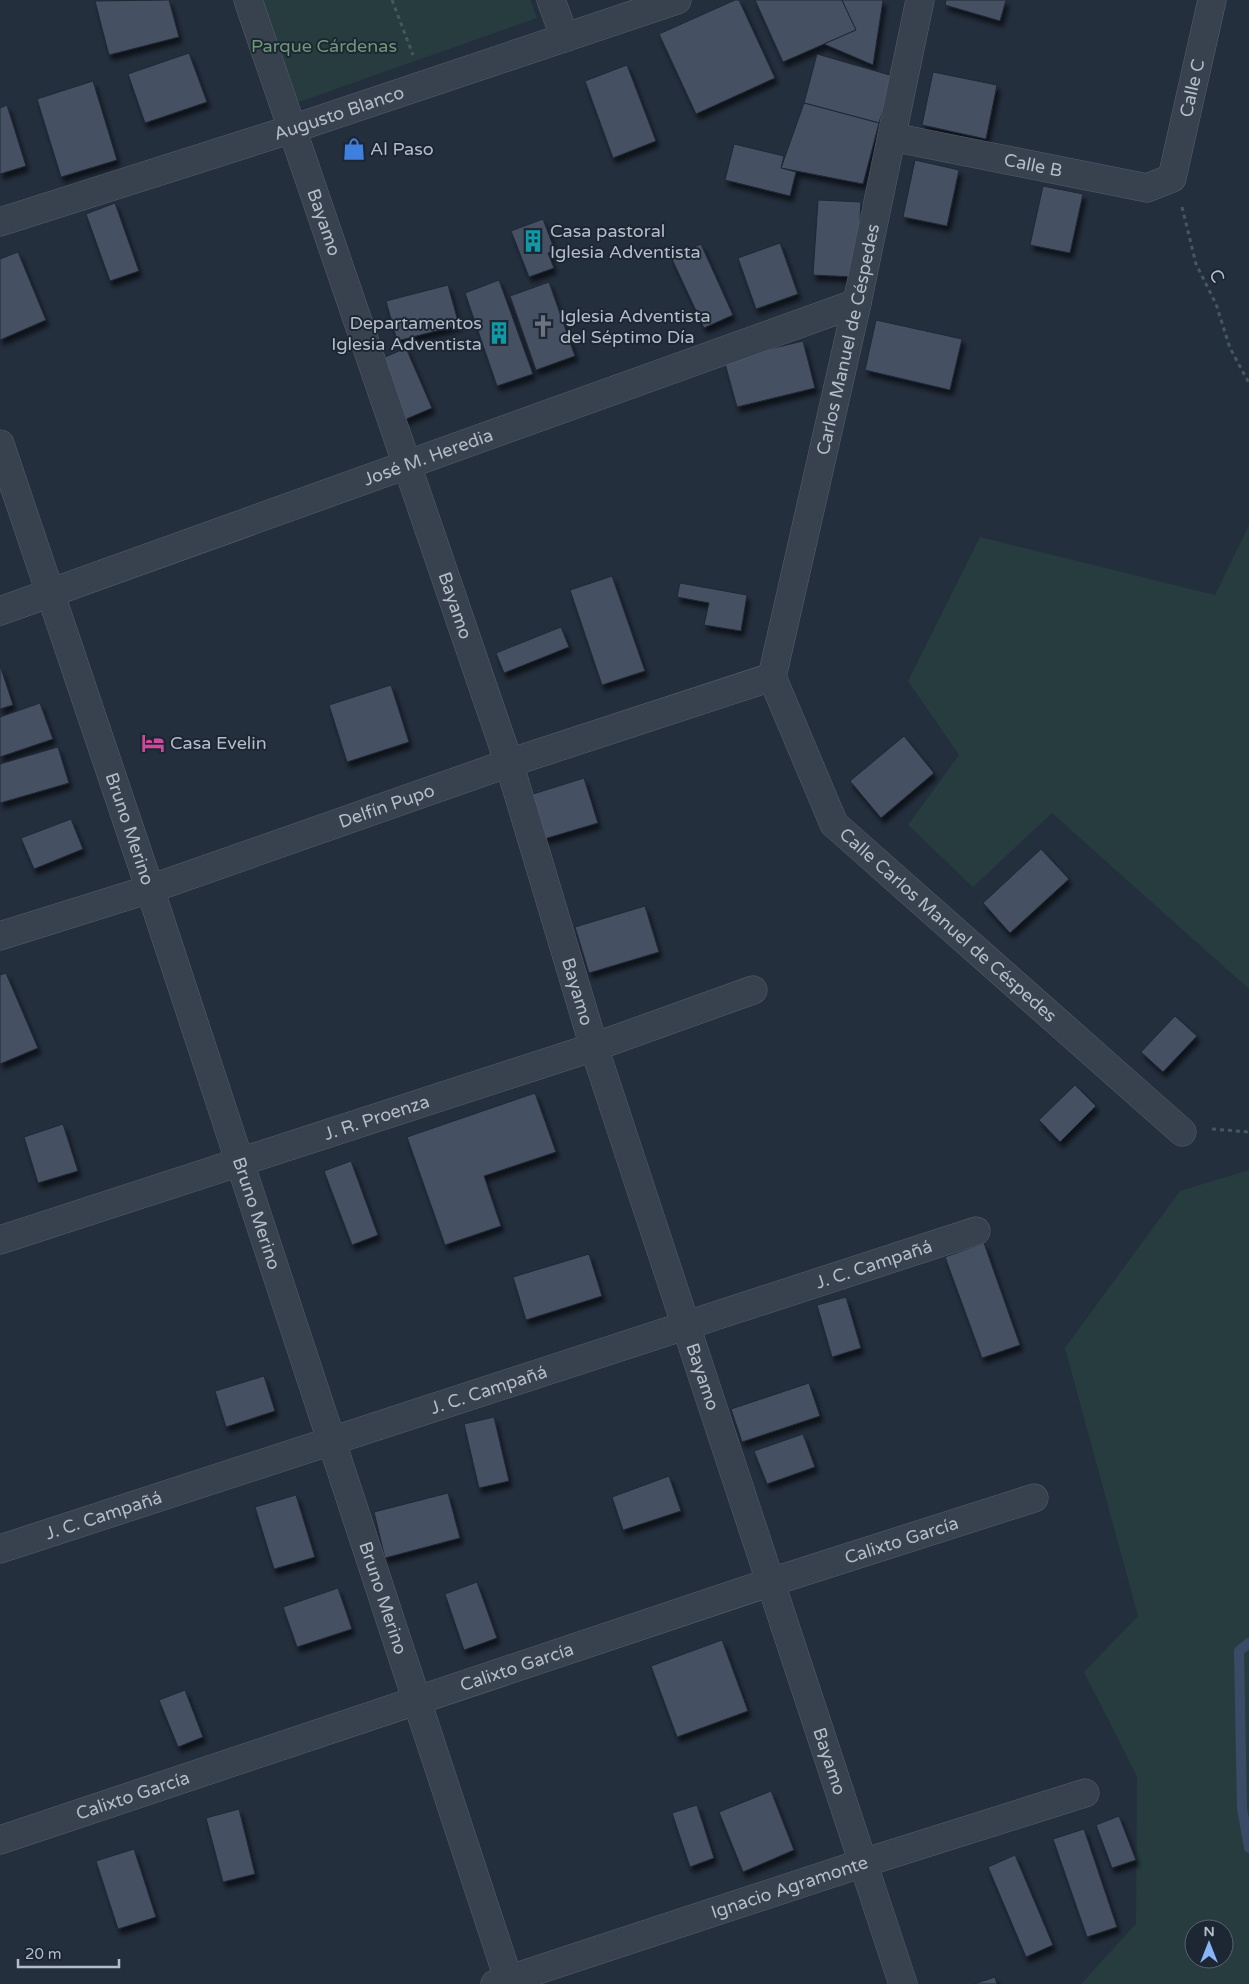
<svg xmlns="http://www.w3.org/2000/svg" width="1249" height="1984" font-family="'Varela Round',sans-serif">
  <defs>
    <filter id="shadow"><feDropShadow dx="3" dy="5.5" stdDeviation="2.5" flood-color="#0009"/></filter>
  </defs>
  <rect width="100%" height="100%" fill="#242f3e"/>
  <g fill="#263c3f" fill-rule="evenodd">
    <path d="M260,0h270l7,18 -241,85z"/>
    <path d="M1249,525v464l-197,-176 -79,74 -65,-62 51,-70 -51,-74 72,-144 235,58z"/>
    <path d="M1249,1170v814h-168l55,-60 1,-148 -53,-104 54,-56 -73,-268 115,-157zM1194,1929h30v30h-30z"/>
  </g>
  <g fill="none" stroke-linecap="round" stroke-linejoin="round">
    <path stroke="#394c67" stroke-width="10" d="M1249,1643l-10,8 3,157 7,40"/>
  </g>
  <g fill="#455162" stroke="#1f2835" filter="url(#shadow)">
    <path d="M169,0l10,37 -70,18 -14,-54z"/>
    <path d="M735,0h4l36,78 -79,36 -37,-80z"/>
    <path d="M755,0h87l14,30 -73,32z"/>
    <path d="M842,0h41l-10,65 -49,-21 32,-14z"/>
    <path d="M946,0h60l-6,21 -55,-16z"/>
    <path d="M189,53l18,49 -62,21 -17,-49z"/>
    <path d="M817,54l76,22 -14,47 -75,-20z"/>
    <path d="M627,65l29,76 -43,17 -28,-77z"/>
    <path d="M933,72l64,13 -11,54 -64,-14z"/>
    <path d="M93,81l24,79 -56,17 -24,-78z"/>
    <path d="M804,103l75,20 -16,61 -82,-16z"/>
    <path d="M7,105l19,61 -26,8v-66z"/>
    <path d="M734,144l50,12 -3,12 15,4 -6,24 -65,-16z"/>
    <path d="M915,160l44,10 -12,56 -44,-9z"/>
    <path d="M1043,186l40,8 -13,59 -40,-8z"/>
    <path d="M818,200l43,2 -5,75 -43,-2z"/>
    <path d="M115,203l24,68 -29,10 -24,-67z"/>
    <path d="M543,219l12,32 -7,2 6,15 -25,9 -18,-46z"/>
    <path d="M780,243l18,51 -42,15 -18,-51z"/>
    <path d="M701,244l32,71 -29,13 -33,-71z"/>
    <path d="M18,252l28,68 -46,20v-81z"/>
    <path d="M499,280l34,94 -36,12 -32,-93z"/>
    <path d="M549,282l26,74 -39,14 -26,-74z"/>
    <path d="M448,285l11,40 -62,16 -11,-40z"/>
    <path d="M876,320l86,19 -12,51 -85,-20z"/>
    <path d="M803,341l12,47 -78,19 -13,-47z"/>
    <path d="M406,348l26,60 -28,12 -26,-60z"/>
    <path d="M612,576l33,95 -43,14 -32,-95z"/>
    <path d="M680,583l67,12 -6,36 -37,-6 5,-22 -32,-6z"/>
    <path d="M561,627l8,20 -65,26 -8,-20z"/>
    <path d="M0,665l13,40 -13,4z"/>
    <path d="M391,685l18,57 -62,20 -18,-57z"/>
    <path d="M40,703l13,36 -53,18v-40z"/>
    <path d="M904,736l30,37 -53,45 -31,-37z"/>
    <path d="M58,747l11,36 -69,20v-39z"/>
    <path d="M584,778l14,45 -54,16 -14,-44z"/>
    <path d="M71,819l12,30 -49,20 -13,-31z"/>
    <path d="M1041,849l28,30 -59,54 -27,-30z"/>
    <path d="M645,906l14,46 -70,21 -14,-46z"/>
    <path d="M6,973l32,75 -38,16v-89z"/>
    <path d="M1175,1016l22,20 -34,36 -22,-20z"/>
    <path d="M1075,1085l21,21 -36,36 -21,-22z"/>
    <path d="M535,1093l21,59 -72,24 17,50 -56,19 -38,-108z"/>
    <path d="M63,1124l15,47 -40,12 -14,-46z"/>
    <path d="M351,1161l27,74 -26,10 -28,-74z"/>
    <path d="M984,1243l36,102 -38,13 -37,-101z"/>
    <path d="M589,1254l13,42 -76,24 -13,-43z"/>
    <path d="M846,1297l15,51 -29,9 -15,-52z"/>
    <path d="M264,1376l11,35 -49,16 -11,-36z"/>
    <path d="M809,1383l11,33 -78,26 -11,-33z"/>
    <path d="M494,1417l15,64 -30,7 -15,-64z"/>
    <path d="M803,1434l12,33 -48,17 -13,-33z"/>
    <path d="M669,1476l12,35 -58,19 -11,-33z"/>
    <path d="M448,1493l12,45 -75,20 -11,-46z"/>
    <path d="M296,1495l19,62 -41,12 -19,-62z"/>
    <path d="M477,1582l20,56 -33,12 -19,-56z"/>
    <path d="M338,1588l14,41 -55,18 -14,-40z"/>
    <path d="M722,1640l26,71 -71,26 -26,-71z"/>
    <path d="M185,1690l18,47 -25,10 -19,-47z"/>
    <path d="M771,1791l23,59 -51,22 -24,-60z"/>
    <path d="M697,1805l17,53 -24,9 -18,-54z"/>
    <path d="M239,1809l16,65 -32,8 -17,-64z"/>
    <path d="M1119,1816l17,44 -24,8 -16,-43z"/>
    <path d="M1084,1829l33,98 -30,10 -34,-98z"/>
    <path d="M134,1849l22,68 -38,12 -22,-68z"/>
    <path d="M1015,1855l38,90 -27,12 -38,-90z"/>
    <path d="M995,1977l2,7h-23z"/>
  </g>
  <g fill="none" stroke-linecap="round" stroke-linejoin="round">
    <defs>
      <g id="minor">
        <path id="s1" d="M248,0l261,763 85,284 309,937"/>
        <path d="M551,0l14,38"/>
        <path id="s2" d="M892,137l255,51 25,-10 40,-178"/>
        <path id="s3" d="M0,222l292,-93 385,-129"/>
        <path id="s4" d="M0,444l150,445 360,1095"/>
        <path id="s5" d="M0,611l857,-308"/>
        <path id="s6" d="M772,677l85,-374 63,-303"/>
        <path id="s7" d="M772,677l62,147 348,308"/>
        <path id="s8" d="M0,936l150,-47 359,-126 263,-86"/>
        <path id="s9" d="M0,1240l594,-193 159,-57"/>
        <path id="s10" d="M0,1549l976,-318"/>
        <path id="s11" d="M0,1840l771,-258 263,-84"/>
        <path id="s12" d="M495,1984l368,-121 222,-70"/>
      </g>
    </defs>
    <use href="#minor" stroke="#565f6c" stroke-width="29"/>
    <g stroke="#44595c" stroke-width="3" stroke-dasharray="4 4" stroke-linecap="butt">
      <path d="M392,0l21,55"/>
      <path d="M1182,207l14,57 20,40 14,44 19,35"/>
      <path d="M1212,1129l37,3"/>
    </g>
    <use href="#minor" stroke="#38414e" stroke-width="28"/>
  </g>
  <defs>
    <symbol id="shop-bare" viewBox="-9 -9 18 18"><path d="M-5-2.5h2.3a2.7 3.5 0 0 1 5.4 0H5L5.5 6h-11ZM-1.5-2.5h3a1.5 2.3 0 0 0-3 0Z" fill="#3f7fe0" stroke="#1d2633" stroke-width="2.5" paint-order="stroke"/></symbol>
    <symbol id="building-bare" viewBox="-9 -9 18 18"><path d="M-4-6H4V6H1V3H-1V6H-4ZM-2.5-4.3h1.7v1.8h-1.7ZM.8-4.3h1.7v1.8H.8ZM-2.5-1h1.7V.8h-1.7ZM.8-1h1.7V.8H.8Z" fill="#0f9aa8" stroke="#1d2633" stroke-width="2.5" paint-order="stroke"/></symbol>
    <symbol id="church-bare" viewBox="-9 -9 18 18"><path d="M-1.2-6h2.4v3.5h3.3v2.4h-3.3V6h-2.4V-.1h-3.3v-2.4h3.3Z" fill="#6b7280" stroke="#1d2633" stroke-width="2.5" paint-order="stroke"/></symbol>
    <symbol id="hotel-bare" viewBox="-9 -9 18 18"><path d="M-6-4.5h1.5V1H6V5H4.5V3h-9V5H-6ZM-4 0a1.8 1.8 0 1 1 3.6 0ZM.5 0V-2.5h3Q6-2.5 6 0Z" fill="#d1479c" stroke="#1d2633" stroke-width="2.5" paint-order="stroke"/></symbol>
  </defs>
  <g fill-rule="evenodd">
    <use href="#shop-bare" x="338" y="133" width="32" height="32"/>
    <use href="#building-bare" x="517" y="225" width="32" height="32"/>
    <use href="#church-bare" x="527" y="310" width="32" height="32"/>
    <use href="#building-bare" x="483" y="317" width="32" height="32"/>
    <use href="#hotel-bare" x="137" y="727" width="32" height="32"/>
  </g>
  <g text-anchor="middle" dominant-baseline="central" stroke-width="4" stroke-linejoin="round" paint-order="stroke">
    <g font-size="18" fill="#6b9a76" stroke="#1d2633">
      <text x="324" y="46">Parque Cárdenas</text>
    </g>
    <g font-size="18" fill="#b4bcc9" stroke="#1d2633">
      <text stroke="none"><textPath href="#s2" startOffset="379">Calle C</textPath></text>
      <text stroke="none"><textPath href="#s3" startOffset="356">Augusto Blanco</textPath></text>
      <text stroke="none"><textPath href="#s2" startOffset="144">Calle B</textPath></text>
      <text stroke="none"><textPath href="#s1" startOffset="235">Bayamo</textPath></text>
      <text transform="translate(1217 276) rotate(64)">C</text>
      <text stroke="none"><textPath href="#s6" startOffset="346">Carlos Manuel de Céspedes</textPath></text>
      <text stroke="none"><textPath href="#s5" startOffset="455">José M. Heredia</textPath></text>
      <text stroke="none"><textPath href="#s1" startOffset="640">Bayamo</textPath></text>
      <text stroke="none"><textPath href="#s8" startOffset="408">Delfín Pupo</textPath></text>
      <text stroke="none"><textPath href="#s4" startOffset="406">Bruno Merino</textPath></text>
      <text stroke="none"><textPath href="#s7" startOffset="312">Calle Carlos Manuel de Céspedes</textPath></text>
      <text stroke="none"><textPath href="#s1" startOffset="1045">Bayamo</textPath></text>
      <text stroke="none"><textPath href="#s9" startOffset="396">J. R. Proenza</textPath></text>
      <text stroke="none"><textPath href="#s4" startOffset="811">Bruno Merino</textPath></text>
      <text stroke="none"><textPath href="#s10" startOffset="919">J. C. Campañá</textPath></text>
      <text stroke="none"><textPath href="#s1" startOffset="1450">Bayamo</textPath></text>
      <text stroke="none"><textPath href="#s10" startOffset="514">J. C. Campañá</textPath></text>
      <text stroke="none"><textPath href="#s10" startOffset="109">J. C. Campañá</textPath></text>
      <text stroke="none"><textPath href="#s11" startOffset="950">Calixto García</textPath></text>
      <text stroke="none"><textPath href="#s4" startOffset="1216">Bruno Merino</textPath></text>
      <text stroke="none"><textPath href="#s11" startOffset="545">Calixto García</textPath></text>
      <text stroke="none"><textPath href="#s1" startOffset="1855">Bayamo</textPath></text>
      <text stroke="none"><textPath href="#s11" startOffset="140">Calixto García</textPath></text>
      <text stroke="none"><textPath href="#s12" startOffset="310">Ignacio Agramonte</textPath></text>
    </g>
    <g font-size="18" fill="#b4bcc9" stroke="#1d2633" text-anchor="start">
      <text x="370" y="149">Al Paso</text>
      <text x="550" y="231">Casa pastoral<tspan x="550" dy="21">Iglesia Adventista</tspan></text>
      <text x="560" y="316">Iglesia Adventista<tspan x="560" dy="21">del Séptimo Día</tspan></text>
      <text x="482" y="323" text-anchor="end">Departamentos<tspan x="482" dy="21">Iglesia Adventista</tspan></text>
      <text x="170" y="743">Casa Evelin</text>
    </g>
  </g>
  <g transform="translate(1209 1944)"><circle r="24" fill="#1d2633" stroke="#59626f"/>
  <path d="M0-4L9 19L0 12L-9 19Z" fill="#8ab4f8"/>
  <text y="-8" font-size="14" font-weight="bold" text-anchor="middle" fill="#b4bcc9">N</text>
  </g>
  <path d="M18 1959v8h101v-8" fill="none" stroke="#b4bcc9" stroke-width="2.5"/>
  <text x="25" y="1959" font-size="15" fill="#b4bcc9" stroke="#1d2633" stroke-width="4" paint-order="stroke">20 m</text>
</svg>
